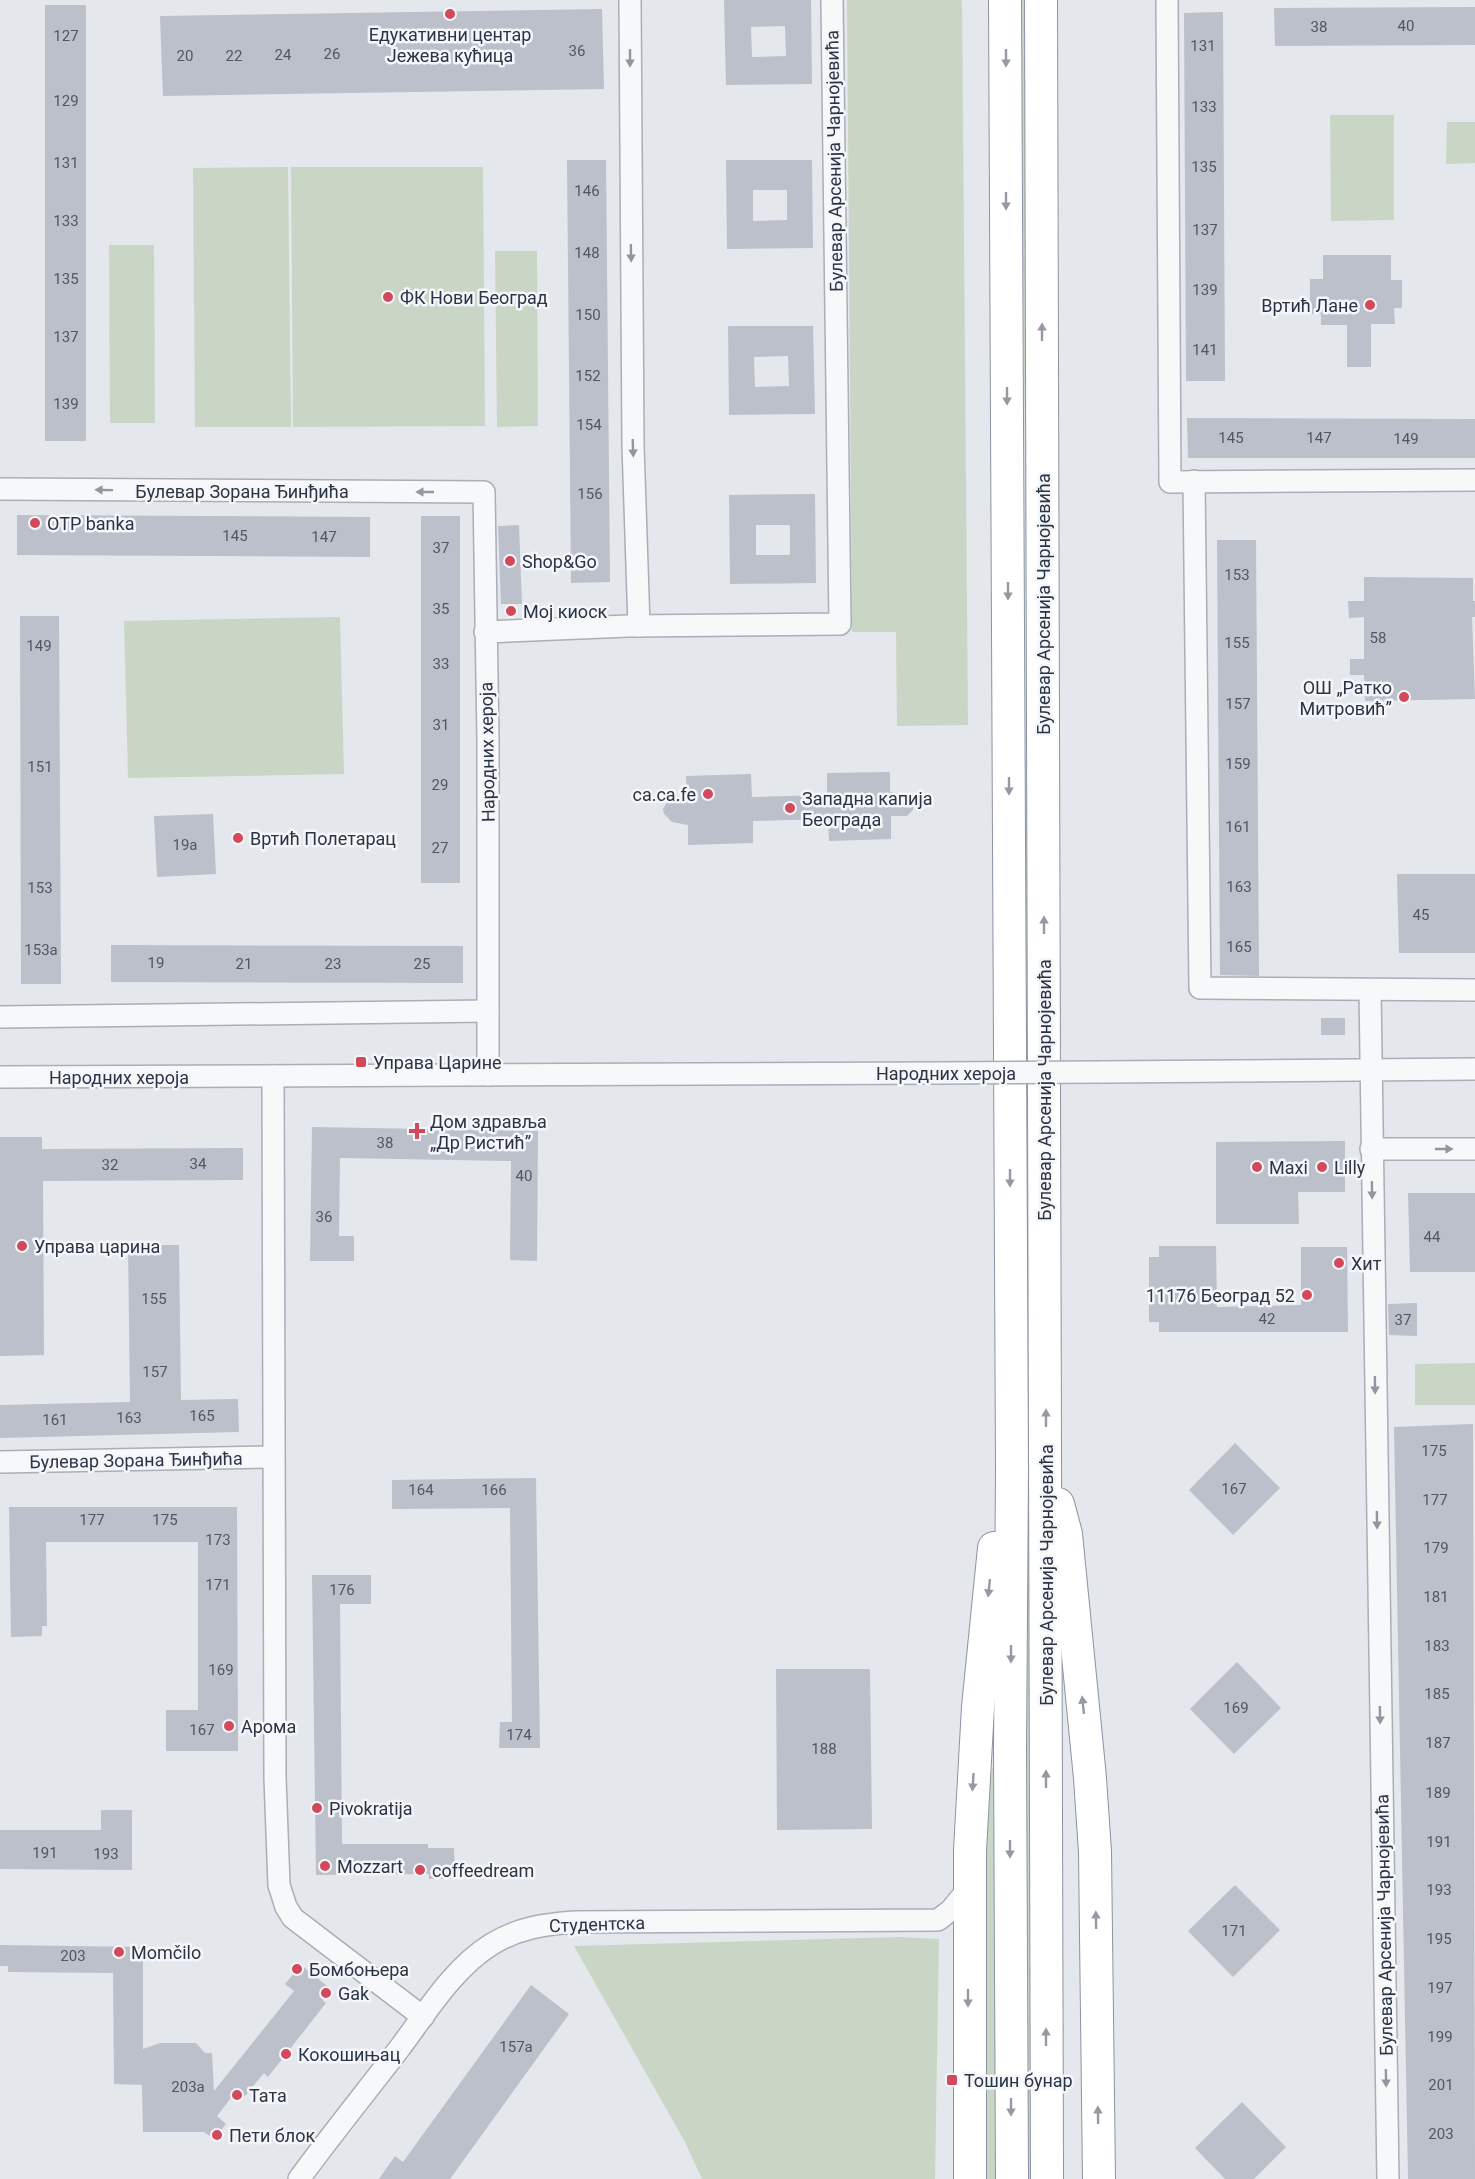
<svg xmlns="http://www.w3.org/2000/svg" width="1475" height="2179" font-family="Roboto,sans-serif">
  <rect width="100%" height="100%" fill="#e4e7ec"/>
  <g fill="#c9d6c5">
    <path d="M847,0h115l6,725 -71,1 -1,-94h-44z"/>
    <path d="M1020,0h14l4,2179h-13l-2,-1183 5,-269z"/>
    <path d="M1330,115h64v105l-63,1z"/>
    <path d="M1447,122h28v41l-29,1z"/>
    <path d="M288,167l3,260h-96l-2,-259z"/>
    <path d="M291,167h192l2,259 -192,1z"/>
    <path d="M109,245h45l1,178h-45z"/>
    <path d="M495,251h42l1,175 -41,1z"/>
    <path d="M340,617l4,157 -216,4 -4,-157z"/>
    <path d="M1475,1363v42h-60v-41z"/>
    <path d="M1002,1723l-1,456h-17v-344l8,-65z"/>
    <path d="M899,1937l40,2 -4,240h-233l-17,-37 -111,-196z"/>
  </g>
  <g fill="#bbc0ca" fill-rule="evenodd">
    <path d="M724,0h87l1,84 -86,1zM785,26l1,30 -34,1 -1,-30z"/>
    <rect x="45" y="5" width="41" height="436"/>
    <path d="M1475,7v38l-200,1 -1,-38z"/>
    <path d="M602,9l2,80 -441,7 -3,-80z"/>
    <path d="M1223,12l2,369h-39l-2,-368z"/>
    <path d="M567,160h39l4,422 -39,1z"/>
    <path d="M726,160h86l1,88 -86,1zM753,190h34v30l-34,1z"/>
    <path d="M1323,255h68v25h11v28h-8l1,16h-24v43h-24v-42h-26v-11h-11v-35h13z"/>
    <path d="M728,326h85l2,88 -86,1zM788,356l1,30 -34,1 -1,-30z"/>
    <path d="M1187,418l288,1v39h-287z"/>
    <path d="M815,494l1,89 -86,1 -1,-89zM756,525h34v30h-34z"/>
    <path d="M17,515l353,2v40l-353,-2z"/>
    <rect x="421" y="516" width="39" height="367"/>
    <path d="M519,525l3,79h-21l-3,-78z"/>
    <path d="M1217,540h39l3,436 -39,-1z"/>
    <path d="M1364,577l109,1v23h2v16h-3l3,82 -110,2 -1,-26h-14v-16h14v-42l-15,1 -1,-17h16z"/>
    <path d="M20,616h39l2,368h-40z"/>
    <path d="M890,772v20l19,3 5,10 -1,5 -6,6h-16v23l-62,2 -1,-22 -75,2v22l-65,2v-20l-16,-3 -8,-8 -1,-5 5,-8 19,-4 -1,-21 65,-2 1,23 75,-2v-22z"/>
    <path d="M213,814l3,60 -59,3 -3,-61z"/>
    <path d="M1397,874h78v79h-76z"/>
    <path d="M111,945l352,1v37l-352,-1z"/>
    <rect x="1321" y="1018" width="24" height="17"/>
    <path d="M312,1127l226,4 -1,130 -27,-1 1,-99 -171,-3 -1,78h15v25h-44z"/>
    <path d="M0,1137h42v12l201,-1v32l-200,1 1,174 -44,1z"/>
    <path d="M1345,1141v51h-47l1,32h-83v-82z"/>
    <path d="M1408,1193h67v79h-65z"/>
    <path d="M128,1245h51l2,155 57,-1 1,33 -239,6v-33l130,-3z"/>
    <path d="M1159,1246h57l1,61 84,-2v-58h46l1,85h-189v-10h-10v-65h10z"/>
    <path d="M1417,1303v33l-28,-1 -1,-31z"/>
    <path d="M1473,1424l2,755h-67l-14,-752z"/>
    <path d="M1235,1443l45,45 -47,47 -44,-45z"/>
    <path d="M536,1478l4,270h-41l1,-26h12l-2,-214 -118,1v-29z"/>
    <path d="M9,1507h228l1,244h-72v-41h32v-168h-152l1,84h-5v10l-31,1z"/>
    <path d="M312,1575h59v29h-31l2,240h86v4h26l1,31h-26v-5l-113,1z"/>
    <path d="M1237,1662l44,46 -47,46 -44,-45z"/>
    <path d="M776,1669h94l2,160 -95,1z"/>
    <path d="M101,1810h31v60l-132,-1v-39h101z"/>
    <path d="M1235,1885l45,45 -47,47 -45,-46z"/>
    <path d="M0,1945l143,2v102l17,-6h36l9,10h7l2,38 80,-100 -9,-7 16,-19 31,25 -9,11 3,2 -58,74 -4,-4 -19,23 -8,-6 -20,26 9,8 -12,15 -10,-7h-61l-1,-47 -28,-1 -1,-111 -105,-1v-6h-8z"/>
    <path d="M531,1985l38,29 -119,165h-71l16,-23 8,6z"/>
    <path d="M1242,2102l44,45 -32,32h-29l-30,-31z"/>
  </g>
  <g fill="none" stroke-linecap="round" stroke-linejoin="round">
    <defs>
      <g id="minor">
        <path d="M630,0l3,445 6,181"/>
        <path d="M1167,0l3,482 305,-2"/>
        <path d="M1194,481l6,507 275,2"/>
        <path d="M0,489l484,3 4,248v335"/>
        <path d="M485,632l143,-6 212,-2 -8,-624"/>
        <path d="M1370,990l18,1189"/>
        <path d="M0,1017l488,-6"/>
        <path d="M1102,1072l373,-3"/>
        <path d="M273,1076l2,702 4,107 7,22 7,11 130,99"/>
        <path d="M0,1077l938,-4"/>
        <path d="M1371,1149h104"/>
        <path d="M0,1462l273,-5"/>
        <path d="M299,2179c32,-44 67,-87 100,-130 27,-36 54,-81 93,-105 26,-16 53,-20 83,-22l363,-2 13,-10 18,-22"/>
      </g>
      <g id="highway">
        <path d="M1005,0l7,1470 -2,280 2,429"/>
        <path d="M1041,0l6,2179"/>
        <path d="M1058,1504l8,30 24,244 5,74 4,327"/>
        <path d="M970,2179v-329l8,-143 16,-159"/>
      </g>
    </defs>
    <use href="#minor" stroke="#a9aeb7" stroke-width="24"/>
    <use href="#highway" stroke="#8b94a3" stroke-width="34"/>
    <use href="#minor" stroke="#f7f8fa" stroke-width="21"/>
    <use href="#highway" stroke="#fff" stroke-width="32"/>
    <defs>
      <path id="minor-bridge" d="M938,1073l164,-1"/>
    </defs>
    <use href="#minor-bridge" stroke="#a9aeb7" stroke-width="24" stroke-linecap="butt"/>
    <use href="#minor-bridge" stroke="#f7f8fa" stroke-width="21"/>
  </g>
  <defs><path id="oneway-solid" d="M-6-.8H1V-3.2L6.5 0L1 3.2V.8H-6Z" transform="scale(1.5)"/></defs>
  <g fill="#9196a0">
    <use href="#oneway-solid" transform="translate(630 58) rotate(90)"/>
    <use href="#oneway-solid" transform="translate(631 253) rotate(89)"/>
    <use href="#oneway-solid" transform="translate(633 448) rotate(88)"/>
    <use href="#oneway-solid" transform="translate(104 490) rotate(-179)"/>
    <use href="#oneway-solid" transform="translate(425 492) rotate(-180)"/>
    <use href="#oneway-solid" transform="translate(1444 1149)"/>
    <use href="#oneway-solid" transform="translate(1372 1190) rotate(89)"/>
    <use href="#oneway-solid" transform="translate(1375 1385) rotate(89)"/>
    <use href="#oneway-solid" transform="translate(1377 1520) rotate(89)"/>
    <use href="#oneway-solid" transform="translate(1380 1715) rotate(89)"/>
    <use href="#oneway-solid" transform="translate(1386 2078) rotate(89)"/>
  </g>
  <g fill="#959aa2">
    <use href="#oneway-solid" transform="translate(1006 58) rotate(90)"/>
    <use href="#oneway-solid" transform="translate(1006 201) rotate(90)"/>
    <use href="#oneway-solid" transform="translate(1042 332) rotate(-90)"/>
    <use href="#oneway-solid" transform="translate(1007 396) rotate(90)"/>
    <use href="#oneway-solid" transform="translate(1008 591) rotate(90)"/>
    <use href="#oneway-solid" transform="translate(1009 786) rotate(90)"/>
    <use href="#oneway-solid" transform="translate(1044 925) rotate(-90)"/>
    <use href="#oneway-solid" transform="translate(1010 1178) rotate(90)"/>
    <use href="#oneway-solid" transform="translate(1046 1418) rotate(-90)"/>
    <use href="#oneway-solid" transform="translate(989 1588) rotate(96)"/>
    <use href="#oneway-solid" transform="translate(1011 1654) rotate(90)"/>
    <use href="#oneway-solid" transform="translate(1083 1705) rotate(-96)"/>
    <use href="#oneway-solid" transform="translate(1046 1779) rotate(-90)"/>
    <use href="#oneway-solid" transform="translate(973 1782) rotate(94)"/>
    <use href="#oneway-solid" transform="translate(1010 1849) rotate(90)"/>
    <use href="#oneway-solid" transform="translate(1096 1920) rotate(-91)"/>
    <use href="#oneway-solid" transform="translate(968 1998) rotate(90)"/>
    <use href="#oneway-solid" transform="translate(1046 2037) rotate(-90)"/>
    <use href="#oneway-solid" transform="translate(1011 2107) rotate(90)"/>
    <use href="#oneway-solid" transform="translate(1098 2115) rotate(-91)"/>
  </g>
  <g fill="#d1495b" stroke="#f4f6f9" stroke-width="2">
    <circle cx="450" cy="14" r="6"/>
    <circle cx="388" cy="297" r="6"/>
    <circle cx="1370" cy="305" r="6"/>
    <circle cx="35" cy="523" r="6"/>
    <circle cx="510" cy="561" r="6"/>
    <circle cx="511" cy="611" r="6"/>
    <circle cx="1404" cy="697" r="6"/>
    <circle cx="708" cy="794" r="6"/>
    <circle cx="790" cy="808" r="6"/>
    <circle cx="238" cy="838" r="6"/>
    <rect x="355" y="1056" width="12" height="12" rx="3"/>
    <path d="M414 1122h6v6h6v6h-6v6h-6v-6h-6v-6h6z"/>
    <circle cx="1257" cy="1167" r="6"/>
    <circle cx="1322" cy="1167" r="6"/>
    <circle cx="22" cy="1246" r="6"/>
    <circle cx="1339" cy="1263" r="6"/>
    <circle cx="1307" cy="1295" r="6"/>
    <circle cx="229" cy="1726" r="6"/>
    <circle cx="317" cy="1808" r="6"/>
    <circle cx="325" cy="1866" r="6"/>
    <circle cx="420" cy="1870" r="6"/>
    <circle cx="119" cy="1952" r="6"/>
    <circle cx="297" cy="1969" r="6"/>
    <circle cx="326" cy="1993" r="6"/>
    <circle cx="286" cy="2054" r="6"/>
    <rect x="946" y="2074" width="12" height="12" rx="3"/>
    <circle cx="237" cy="2095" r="6"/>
    <circle cx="217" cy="2135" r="6"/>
  </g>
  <g text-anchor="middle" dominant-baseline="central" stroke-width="5" stroke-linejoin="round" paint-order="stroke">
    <g font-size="15" fill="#4f5766">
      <text x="1406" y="26">40</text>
      <text x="1319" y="27">38</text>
      <text x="66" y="36">127</text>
      <text x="1203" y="46">131</text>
      <text x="577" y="51">36</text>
      <text x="332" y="54">26</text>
      <text x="283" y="55">24</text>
      <text x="185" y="56">20</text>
      <text x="234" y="56">22</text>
      <text x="66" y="101">129</text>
      <text x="1204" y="107">133</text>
      <text x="66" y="163">131</text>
      <text x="1204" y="167">135</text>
      <text x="587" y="191">146</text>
      <text x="66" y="221">133</text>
      <text x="1205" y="230">137</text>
      <text x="587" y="253">148</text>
      <text x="66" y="279">135</text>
      <text x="1205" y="290">139</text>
      <text x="588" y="315">150</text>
      <text x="66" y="337">137</text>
      <text x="1205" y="350">141</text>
      <text x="588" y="376">152</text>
      <text x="66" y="404">139</text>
      <text x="589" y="425">154</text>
      <text x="1231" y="438">145</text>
      <text x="1319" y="438">147</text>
      <text x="1406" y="439">149</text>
      <text x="590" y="494">156</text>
      <text x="235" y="536">145</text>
      <text x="324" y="537">147</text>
      <text x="441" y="548">37</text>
      <text x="1237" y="575">153</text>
      <text x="441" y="609">35</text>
      <text x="1378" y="638">58</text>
      <text x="1237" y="643">155</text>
      <text x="39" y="646">149</text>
      <text x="441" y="664">33</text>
      <text x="1238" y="704">157</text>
      <text x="441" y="725">31</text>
      <text x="1238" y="764">159</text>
      <text x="40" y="767">151</text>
      <text x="440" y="785">29</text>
      <text x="1238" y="827">161</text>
      <text x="185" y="845">19a</text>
      <text x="440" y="848">27</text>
      <text x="1239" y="887">163</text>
      <text x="40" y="888">153</text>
      <text x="1421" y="915">45</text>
      <text x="1239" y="947">165</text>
      <text x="41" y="950">153a</text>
      <text x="156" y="963">19</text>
      <text x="244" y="964">21</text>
      <text x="333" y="964">23</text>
      <text x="422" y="964">25</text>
      <text x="385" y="1143">38</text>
      <text x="198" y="1164">34</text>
      <text x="110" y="1165">32</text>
      <text x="524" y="1176">40</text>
      <text x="324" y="1217">36</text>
      <text x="1432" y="1237">44</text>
      <text x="154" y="1299">155</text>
      <text x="1267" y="1319">42</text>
      <text x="1403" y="1320">37</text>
      <text x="155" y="1372">157</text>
      <text x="202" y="1416">165</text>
      <text x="129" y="1418">163</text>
      <text x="55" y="1420">161</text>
      <text x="1434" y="1451">175</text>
      <text x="1234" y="1489">167</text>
      <text x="421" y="1490">164</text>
      <text x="494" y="1490">166</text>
      <text x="1435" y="1500">177</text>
      <text x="92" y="1520">177</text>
      <text x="165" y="1520">175</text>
      <text x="218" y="1540">173</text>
      <text x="1436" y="1548">179</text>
      <text x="218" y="1585">171</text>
      <text x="342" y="1590">176</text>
      <text x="1436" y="1597">181</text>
      <text x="1437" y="1646">183</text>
      <text x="221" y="1670">169</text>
      <text x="1437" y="1694">185</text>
      <text x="1236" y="1708">169</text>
      <text x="202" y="1730">167</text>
      <text x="519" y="1735">174</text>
      <text x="1438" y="1743">187</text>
      <text x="824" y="1749">188</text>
      <text x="1438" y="1793">189</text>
      <text x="1439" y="1842">191</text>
      <text x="45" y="1853">191</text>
      <text x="106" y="1854">193</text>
      <text x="1439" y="1890">193</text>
      <text x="1234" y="1931">171</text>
      <text x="1439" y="1939">195</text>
      <text x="73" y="1956">203</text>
      <text x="1440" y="1988">197</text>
      <text x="1440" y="2037">199</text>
      <text x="516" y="2047">157a</text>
      <text x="1441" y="2085">201</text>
      <text x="188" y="2087">203a</text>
      <text x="1441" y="2134">203</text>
    </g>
    <g font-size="18" fill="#2b3445" stroke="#f4f6f9" text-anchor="start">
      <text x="450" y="34" text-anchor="middle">Едукативни центар<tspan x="450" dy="21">Јежева кућица</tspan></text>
      <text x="400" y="297">ФК Нови Београд</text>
      <text x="1358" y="305" text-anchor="end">Вртић Лане</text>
      <text x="47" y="523">OTP banka</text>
      <text x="522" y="561">Shop&amp;Go</text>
      <text x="523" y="611">Мој киоск</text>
      <text x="1392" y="687" text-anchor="end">ОШ „Ратко<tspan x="1392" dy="21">Митровић”</tspan></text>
      <text x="696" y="794" text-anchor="end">ca.ca.fe</text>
      <text x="802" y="798">Западна капија<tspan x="802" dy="21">Београда</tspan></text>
      <text x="250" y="838">Вртић Полетарац</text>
      <text x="373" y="1062">Управа Царине</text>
      <text x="430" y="1121">Дом здравља<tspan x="430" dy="21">„Др Ристић”</tspan></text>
      <text x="1269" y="1167">Maxi</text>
      <text x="1334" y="1167">Lilly</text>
      <text x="34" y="1246">Управа царина</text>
      <text x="1351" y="1263">Хит</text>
      <text x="1295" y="1295" text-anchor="end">11176 Београд 52</text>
      <text x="241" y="1726">Арома</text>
      <text x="329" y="1808">Pivokratija</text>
      <text x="337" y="1866">Mozzart</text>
      <text x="432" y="1870">coffeedream</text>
      <text x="131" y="1952">Momčilo</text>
      <text x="309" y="1969">Бомбоњера</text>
      <text x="338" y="1993">Gak</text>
      <text x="298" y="2054">Кокошињац</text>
      <text x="964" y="2080">Тошин бунар</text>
      <text x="249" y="2095">Тата</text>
      <text x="229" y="2135">Пети блок</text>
    </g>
    <g font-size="18" fill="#2b3445" stroke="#f4f6f9">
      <text transform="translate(834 161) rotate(-91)">Булевар Арсенија Чарнојевића</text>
      <text x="242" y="491">Булевар Зорана Ђинђића</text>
      <text transform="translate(1043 604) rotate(-90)">Булевар Арсенија Чарнојевића</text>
      <text transform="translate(487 752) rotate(-91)">Народних хероја</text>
      <text x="946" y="1073">Народних хероја</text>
      <text x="119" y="1077">Народних хероја</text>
      <text transform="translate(1044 1090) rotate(-90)">Булевар Арсенија Чарнојевића</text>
      <text transform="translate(136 1460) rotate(-1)">Булевар Зорана Ђинђића</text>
      <text transform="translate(1046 1575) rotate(-90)">Булевар Арсенија Чарнојевића</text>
      <text transform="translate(597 1924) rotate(-2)">Студентска</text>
      <text transform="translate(1384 1925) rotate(-91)">Булевар Арсенија Чарнојевића</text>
    </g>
  </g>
</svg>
